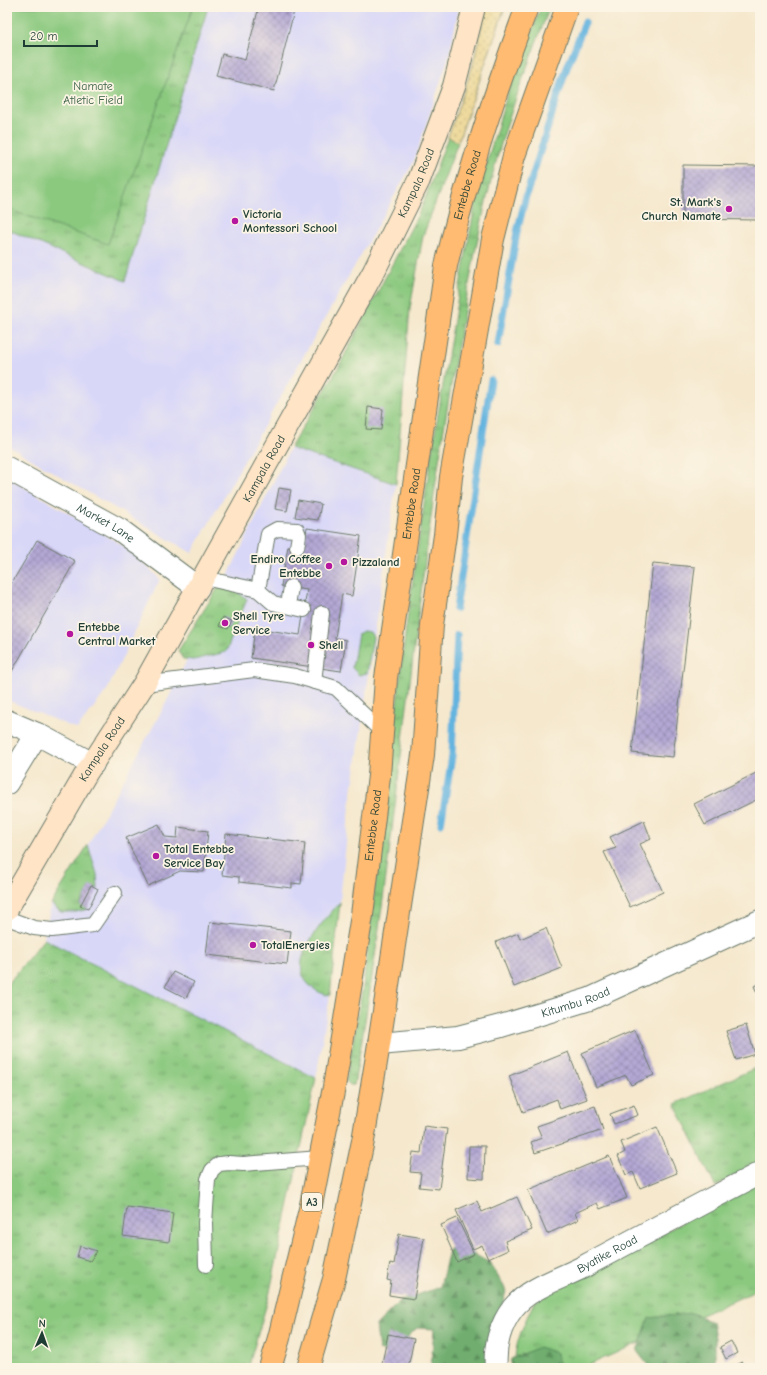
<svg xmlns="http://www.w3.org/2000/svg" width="767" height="1375" font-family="'Comic Neue',sans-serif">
  <defs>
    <pattern id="grass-tufts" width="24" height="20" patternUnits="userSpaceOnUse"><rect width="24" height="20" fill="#8bc97f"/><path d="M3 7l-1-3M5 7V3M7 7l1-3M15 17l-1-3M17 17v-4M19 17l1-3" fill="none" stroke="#71a469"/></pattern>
    <pattern id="forest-firs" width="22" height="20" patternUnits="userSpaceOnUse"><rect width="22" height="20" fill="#70ad6e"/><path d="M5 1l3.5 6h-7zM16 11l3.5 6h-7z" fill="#5b8e5b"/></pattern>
    <pattern id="sand-dots" width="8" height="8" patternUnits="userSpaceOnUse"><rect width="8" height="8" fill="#eeda9e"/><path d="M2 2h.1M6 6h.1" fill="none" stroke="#ccbc89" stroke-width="1.8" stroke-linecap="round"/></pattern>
    <pattern id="building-cross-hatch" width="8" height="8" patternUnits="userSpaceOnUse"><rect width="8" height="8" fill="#b4a8d4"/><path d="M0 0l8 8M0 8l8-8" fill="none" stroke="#928aad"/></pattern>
  </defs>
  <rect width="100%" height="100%" fill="#fcf5e5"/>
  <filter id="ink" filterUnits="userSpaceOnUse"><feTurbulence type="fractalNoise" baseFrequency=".025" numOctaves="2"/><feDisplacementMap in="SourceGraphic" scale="8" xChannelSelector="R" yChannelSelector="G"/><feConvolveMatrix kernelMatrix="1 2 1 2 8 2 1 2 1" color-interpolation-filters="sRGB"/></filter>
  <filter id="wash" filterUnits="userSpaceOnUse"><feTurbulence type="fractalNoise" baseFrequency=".012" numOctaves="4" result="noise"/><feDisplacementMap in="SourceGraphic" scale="16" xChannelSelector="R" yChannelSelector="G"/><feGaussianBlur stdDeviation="0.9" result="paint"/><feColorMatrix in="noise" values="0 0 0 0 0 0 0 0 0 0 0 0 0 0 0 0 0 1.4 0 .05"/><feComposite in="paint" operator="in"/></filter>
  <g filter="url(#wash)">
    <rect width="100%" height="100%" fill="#f5e8cd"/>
    <g fill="#d8d7f8">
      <path d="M208,7h251l-10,49 -35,105 -222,392 -185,-108v-216l118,52z"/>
      <path d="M290,448l106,36 -47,330 -19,182 -14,82 -193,-92 -79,-47 7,-35 37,-59 78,-142z"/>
      <path d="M7,477l122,72 31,30 -53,111 -30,39 -70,-29z"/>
    </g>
    <g fill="url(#grass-tufts)" stroke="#55835a">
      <path d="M7,7h201l-83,274 -118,-52z"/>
      <path d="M541,7h9c-17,42 -33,86 -47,130 -23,77 -36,158 -50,237 -41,236 -56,475 -99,711h-4l-4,-4 17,-94 43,-359 25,-172 27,-160 19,-101 31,-103z"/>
      <path d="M448,137l10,5 -35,94 -13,72 -14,176 -106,-36 47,-78 84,-161z"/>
      <path d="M218,588h13l16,11 -21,53 -32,8 -11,-1 -5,-8z"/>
      <path d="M363,631l7,1 3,5 -6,36 -8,2 -7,-7 6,-34z"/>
      <path d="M88,845l9,29 1,15 -7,-3 -11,19 8,4 -12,3h-15l-10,-8z"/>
      <path d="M340,902l-10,94c-6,-2 -13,-4 -17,-8 -32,-23 11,-67 27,-86z"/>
      <path d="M44,939l272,139 -47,218 -21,72h-241v-383z"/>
      <path d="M760,1066v96l-45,24 -40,-82z"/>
      <path d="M760,1181v108l-178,79h-67c-2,-23 10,-46 19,-66z"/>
    </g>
    <g fill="url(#forest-firs)" stroke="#487551">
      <path d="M454,1243l36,20 16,27 -5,23 -4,55h-66l3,-39 -17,-1 -26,25 -12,-3 -3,-25 24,-24 40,-14 9,-36z"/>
      <path d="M692,1313l20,9 3,16v30h-65l-13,-17 12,-33z"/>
      <path d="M539,1347l18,6 2,15h-49l1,-9z"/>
    </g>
    <path fill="url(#sand-dots)" stroke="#868c69" d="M486,7h19l-47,135 -10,-5 24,-69z"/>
    <path fill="#8bc97f" stroke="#55835a" d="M7,7h186l-85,237 -101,-35z"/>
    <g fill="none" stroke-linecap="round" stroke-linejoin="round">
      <g stroke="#64b4df" stroke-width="7">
        <path d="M498,344l19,-112 9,-36 39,-123 20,-51"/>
        <path d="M456,609l35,-229"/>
        <path d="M441,824l11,-68 5,-121"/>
      </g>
    </g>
    <g id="blocks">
      <g fill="url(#building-cross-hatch)">
        <path d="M259,7h36l-21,84 -58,-15 6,-22 23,6z"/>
        <path d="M683,165l77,1v54l-77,-1z"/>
        <path d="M368,407l15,2 -2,21 -15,-1z"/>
        <path d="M279,488l12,2 -4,21 -12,-2z"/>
        <path d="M298,500l23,4 -3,16 -23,-3z"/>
        <path d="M307,528l54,8 -9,60 -10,-2 -7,44 11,2 -5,31 -90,-13 4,-30 45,7 7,-45 -26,-4 7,-40 16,2z"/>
        <path d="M37,540l38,21 -68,119v-89z"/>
        <path d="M653,563l42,4 -22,190 -41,-4z"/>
        <path d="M223,617l9,4 -4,8 -9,-3z"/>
        <path d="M760,771v27l-55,27 -11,-21z"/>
        <path d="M644,821l7,18 -11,5 23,48 -33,15 -26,-55 12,-4 -6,-11z"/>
        <path d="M159,824l6,13 12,1 1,-11 30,4 -4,41 -24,-1 -32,15 -22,-48z"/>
        <path d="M226,834l79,9 -4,41 -9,-1v5l-53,-6v-5l-17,-2z"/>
        <path d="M91,885l7,4 -10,20 -8,-3z"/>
        <path d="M210,922l81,9 -4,33 -81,-9z"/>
        <path d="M546,928l16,40 -48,19 -18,-45 22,-9 2,6z"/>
        <path d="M173,972l21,10 -8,16 -21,-11z"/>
        <path d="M760,983v16l-6,-13z"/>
        <path d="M746,1025l9,29 -19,6 -10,-29z"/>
        <path d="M635,1030l19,45 -23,10 -5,-10 -30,12 -14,-34z"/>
        <path d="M568,1052l19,47 -27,10 -3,-10 -34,13 -14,-36z"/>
        <path d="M634,1105l4,10 -24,9 -4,-10z"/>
        <path d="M595,1106l8,24 -68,23 -4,-11 11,-4 -5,-12z"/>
        <path d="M424,1126l23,3 -8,60 -20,-2 2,-14 -11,-1 3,-20 8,1z"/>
        <path d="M657,1127l20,46 -37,15 -7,-16 -7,3 -8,-19 7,-4 -4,-10z"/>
        <path d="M469,1146h16l-1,33 -16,-1z"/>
        <path d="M609,1156l18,42 -27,11 -3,-6 -22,10 3,7 -31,14 -19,-44z"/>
        <path d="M517,1197l15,33 -27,11 3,9 -20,9 -6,-14 -9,4 -17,-39 21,-9 5,11z"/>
        <path d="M127,1207l46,6 -4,29 -46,-6z"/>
        <path d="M457,1218l17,36 -17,8 -16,-37z"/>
        <path d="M399,1234l25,4 -10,61 -25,-4 2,-14 -4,-1 3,-17 4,1z"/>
        <path d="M80,1246l17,5 -7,10 -13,-4z"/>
        <path d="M388,1334l26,5 -6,29h-27z"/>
        <path d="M731,1341l6,12 -11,6 -6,-12z"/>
        <path d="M743,1362l3,6h-17z"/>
      </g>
    </g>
  </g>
  <g filter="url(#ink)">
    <use href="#blocks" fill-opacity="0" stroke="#6a796a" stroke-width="1"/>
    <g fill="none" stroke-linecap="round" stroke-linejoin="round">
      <defs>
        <g id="lane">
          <path d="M204,578l54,12 15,13 31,7"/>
          <path d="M258,590l10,-56 9,-5 20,1 2,5 -2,12"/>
          <path d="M288,605l3,-18"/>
          <path d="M314,682l8,-69"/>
          <path d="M144,684l110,-14 41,6 41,12 45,43"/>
          <path d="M7,918l27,10 18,2 41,-5 22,-32"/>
          <path d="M206,1265l-1,-42 3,-44 4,-9 7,-6 10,-1 14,1 77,-6"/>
        </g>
        <g id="street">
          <path id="s1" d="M7,468l113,62 78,58"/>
          <path d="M7,721l30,13 56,30"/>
          <path d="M7,783l30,-49"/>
          <path id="s2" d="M379,1044l79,-7 43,-11 89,-27 170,-78"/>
          <path id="s3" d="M496,1368c-2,-21 4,-43 17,-60 17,-21 47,-29 70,-41 59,-32 118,-63 177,-94"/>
        </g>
        <g id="secondary">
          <path id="s4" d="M7,909l80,-137 57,-88 230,-413 45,-91 35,-94 20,-79"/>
        </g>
        <g id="highway">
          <path id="s5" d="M270,1368l9,-30 32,-133 23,-118 28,-172 17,-139 7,-98 60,-412c20,-88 49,-174 81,-259"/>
          <path d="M308,1368l26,-89 29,-138 16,-97 44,-289 9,-130 13,-90 6,-58 42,-238 21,-83 53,-149"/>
        </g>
      </defs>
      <use href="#lane" stroke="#6a796a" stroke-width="16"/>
      <use href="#street" stroke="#6a796a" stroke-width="24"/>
      <use href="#secondary" stroke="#6a796a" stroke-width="24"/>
      <use href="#highway" stroke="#6a796a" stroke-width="24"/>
      <use href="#lane" stroke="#fff" stroke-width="14"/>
      <use href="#street" stroke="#fff" stroke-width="22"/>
      <use href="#secondary" stroke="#ffe4c6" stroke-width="22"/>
      <use href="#highway" stroke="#ffbb71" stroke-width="22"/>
    </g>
  </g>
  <g fill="#b5179e" stroke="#fcf5e5" stroke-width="1.5">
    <circle cx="729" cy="209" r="4"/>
    <circle cx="235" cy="221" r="4"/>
    <circle cx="344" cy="562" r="4"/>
    <circle cx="329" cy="566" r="4"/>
    <circle cx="225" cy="623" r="4"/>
    <circle cx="70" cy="634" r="4"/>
    <circle cx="311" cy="645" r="4"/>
    <circle cx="156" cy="856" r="4"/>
    <circle cx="253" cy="945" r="4"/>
  </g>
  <g text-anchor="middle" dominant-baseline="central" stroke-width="3.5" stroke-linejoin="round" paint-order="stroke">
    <rect fill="#fcf5e5" stroke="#617469" stroke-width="1" x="302" y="1193" width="20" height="18" rx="3"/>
    <g font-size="11" font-weight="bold" fill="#1f3d34">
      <text x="312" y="1202">A3</text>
    </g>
    <g font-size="12" fill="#3a6047" stroke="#fcf5e5">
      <text x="93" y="86">Namate<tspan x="93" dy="14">Atletic Field</tspan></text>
    </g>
    <g font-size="12" fill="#1f3d34" stroke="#fcf5e5">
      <text stroke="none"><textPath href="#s4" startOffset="834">Kampala Road</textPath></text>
      <text stroke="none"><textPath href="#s5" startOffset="1201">Entebbe Road</textPath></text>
      <text stroke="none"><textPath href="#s4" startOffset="510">Kampala Road</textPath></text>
      <text stroke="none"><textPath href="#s5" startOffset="877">Entebbe Road</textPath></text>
      <text stroke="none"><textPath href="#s1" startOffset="113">Market Lane</textPath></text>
      <text stroke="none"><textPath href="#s4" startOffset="186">Kampala Road</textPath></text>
      <text stroke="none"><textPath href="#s5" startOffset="553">Entebbe Road</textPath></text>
      <text stroke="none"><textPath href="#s2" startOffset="202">Kitumbu Road</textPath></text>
      <text stroke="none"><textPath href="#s3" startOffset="173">Byatike Road</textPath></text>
    </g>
    <g font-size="12" font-weight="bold" fill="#1f3d34" stroke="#fcf5e5" text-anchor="start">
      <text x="721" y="202" text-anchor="end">St. Mark's<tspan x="721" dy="14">Church Namate</tspan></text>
      <text x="243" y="214">Victoria<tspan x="243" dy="14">Montessori School</tspan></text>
      <text x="321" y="559" text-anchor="end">Endiro Coffee<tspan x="321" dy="14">Entebbe</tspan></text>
      <text x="352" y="562">Pizzaland</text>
      <text x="233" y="616">Shell Tyre<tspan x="233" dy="14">Service</tspan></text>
      <text x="78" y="627">Entebbe<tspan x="78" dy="14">Central Market</tspan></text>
      <text x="319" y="645">Shell</text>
      <text x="164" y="849">Total Entebbe<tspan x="164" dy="14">Service Bay</tspan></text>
      <text x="261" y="945">TotalEnergies</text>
    </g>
  </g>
  <rect width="767" height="1375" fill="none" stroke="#fcf5e5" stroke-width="24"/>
  <g transform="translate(42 1333) rotate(2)" stroke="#fcf5e5" stroke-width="3" paint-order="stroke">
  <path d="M0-3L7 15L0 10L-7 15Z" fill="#1f3d34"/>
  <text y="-6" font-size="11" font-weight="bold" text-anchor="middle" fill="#1f3d34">N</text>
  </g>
  <path d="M24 40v6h73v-6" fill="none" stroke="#1f3d34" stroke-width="2"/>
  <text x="30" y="40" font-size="12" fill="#1f3d34" stroke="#fcf5e5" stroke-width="3" paint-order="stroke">20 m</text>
</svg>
